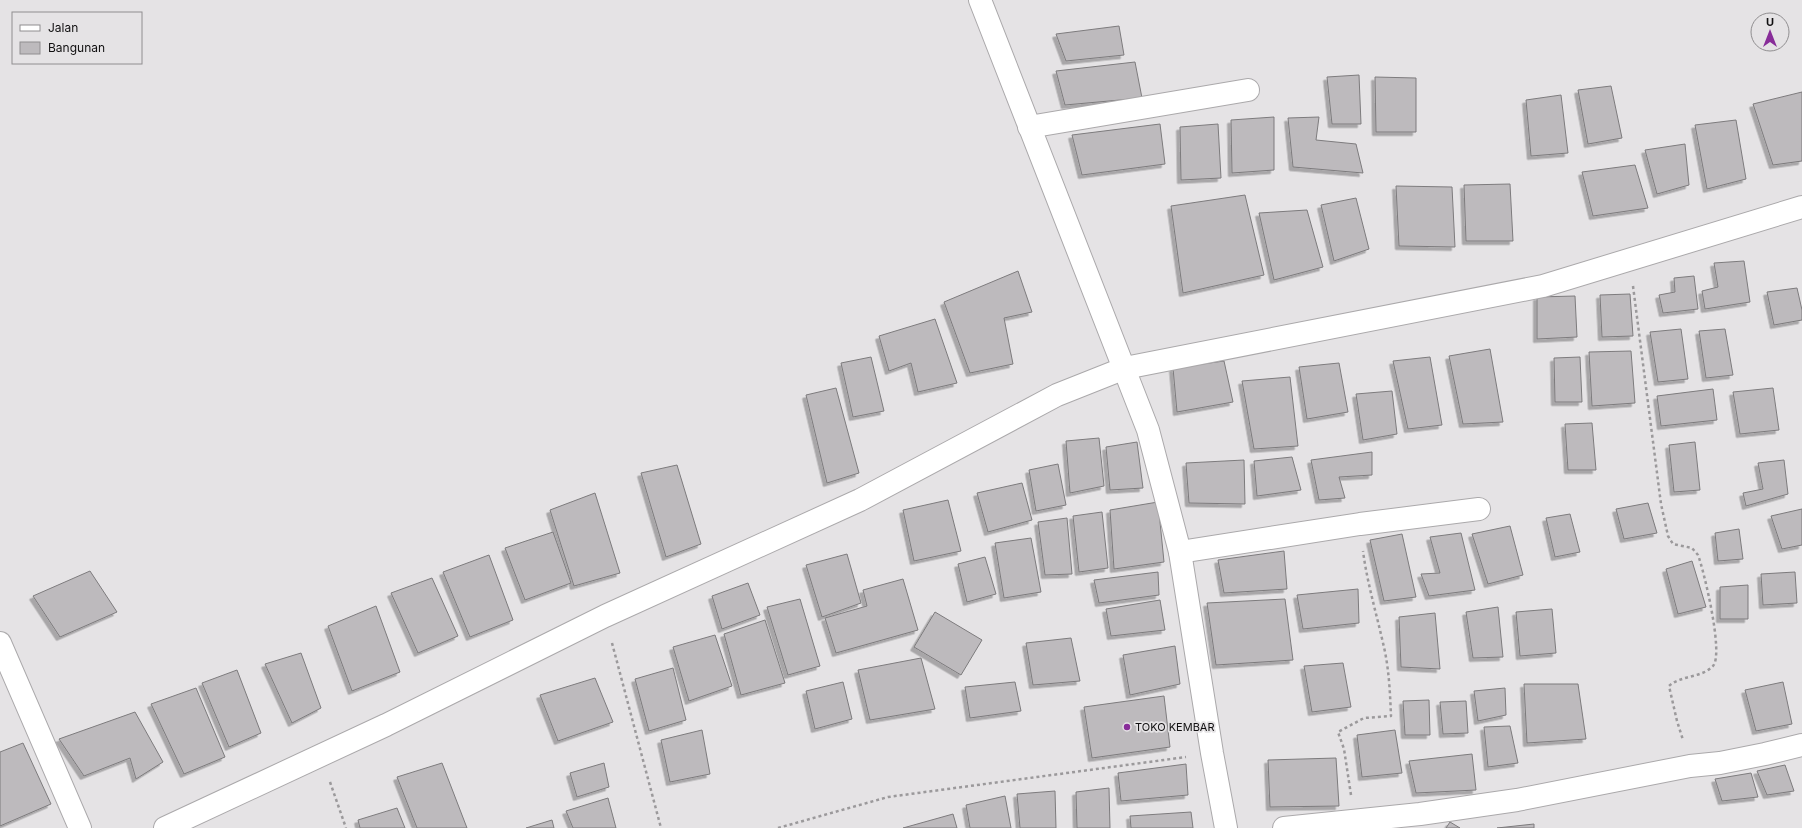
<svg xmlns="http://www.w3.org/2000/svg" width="1802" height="828" font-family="Inter,sans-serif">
  <defs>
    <filter id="shadow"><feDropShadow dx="-3.5" dy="3.5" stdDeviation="0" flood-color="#0004"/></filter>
  </defs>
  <rect width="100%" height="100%" fill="#e5e3e5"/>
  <g fill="#bdbabd" stroke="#7d7b7d" filter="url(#shadow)">
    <path d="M1119,26l5,29 -58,6 -10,-27z"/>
    <path d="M1135,62l7,36 -77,7 -9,-34z"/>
    <path d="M1359,75l2,49h-29l-5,-47z"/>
    <path d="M1375,77l41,1v54h-40z"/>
    <path d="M1611,86l11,52 -34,6 -10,-54z"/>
    <path d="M1802,92v69l-29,4 -20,-61z"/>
    <path d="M1561,95l7,58 -37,3 -5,-56z"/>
    <path d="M1274,117v53l-42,3 -1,-53z"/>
    <path d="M1319,117l-3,23 40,4 7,29 -70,-6 -5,-49z"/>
    <path d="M1736,120l10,59 -39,10 -12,-64z"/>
    <path d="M1160,124l5,40 -83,11 -10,-40z"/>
    <path d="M1218,124l3,54 -40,2 -1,-53z"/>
    <path d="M1685,144l4,41 -32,9 -12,-44z"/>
    <path d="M1635,165l13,43 -55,8 -11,-44z"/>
    <path d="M1510,184l3,57h-47l-2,-56z"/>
    <path d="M1396,186l56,1 3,60 -56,-1z"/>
    <path d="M1245,195l19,80 -81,18 -12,-87z"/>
    <path d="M1356,198l13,51 -35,12 -13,-56z"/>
    <path d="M1307,210l16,57 -49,13 -15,-67z"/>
    <path d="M1744,261l6,41 -45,7 -3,-18 16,-4 -4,-24z"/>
    <path d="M1018,271l14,41 -28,6 9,46 -43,9 -26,-71z"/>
    <path d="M1694,276l4,33 -35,4 -4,-18 16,-3 -1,-14z"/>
    <path d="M1797,288l5,22v10l-28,5 -7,-33z"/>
    <path d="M1630,294l3,42 -31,1 -2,-42z"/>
    <path d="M1575,296l2,41 -40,2v-42z"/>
    <path d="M935,319l22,64 -39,9 -7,-29 -22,8 -10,-35z"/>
    <path d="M1681,329l7,50 -30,3 -8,-50z"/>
    <path d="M1725,329l8,46 -27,3 -7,-47z"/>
    <path d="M1490,349l13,73 -40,2 -14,-68z"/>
    <path d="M1631,351l4,52 -43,3 -3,-54z"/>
    <path d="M871,357l13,54 -31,6 -12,-54z"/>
    <path d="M1430,357l12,68 -34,4 -15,-68z"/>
    <path d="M1580,357l2,45h-27l-1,-44z"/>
    <path d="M1224,361l9,41 -56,10 -4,-44z"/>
    <path d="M1339,363l9,49 -41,7 -8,-52z"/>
    <path d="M1290,377l8,69 -44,3 -12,-68z"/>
    <path d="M836,388l23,85 -32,10 -21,-88z"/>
    <path d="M1773,388l6,42 -39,4 -7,-42z"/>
    <path d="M1713,389l4,31 -56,6 -4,-30z"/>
    <path d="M1392,391l5,43 -34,6 -7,-46z"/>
    <path d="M1592,423l4,47h-28l-3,-46z"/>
    <path d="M1099,438l5,48 -34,7 -4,-52z"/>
    <path d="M1137,442l6,46 -33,2 -4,-43z"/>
    <path d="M1695,442l5,48 -26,2 -5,-47z"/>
    <path d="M1372,452v23l-33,2 6,21 -26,2 -8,-40z"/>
    <path d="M1292,457l9,33 -44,6 -3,-35z"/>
    <path d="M1244,460l1,44 -56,-1 -3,-40z"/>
    <path d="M1784,460l4,34 -42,12 -3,-13 20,-4 -5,-26z"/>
    <path d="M1058,464l8,41 -30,6 -7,-41z"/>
    <path d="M677,465l24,79 -35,13 -25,-84z"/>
    <path d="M1022,483l10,37 -44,12 -11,-39z"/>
    <path d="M595,493l25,80 -46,13 -24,-76z"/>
    <path d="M948,500l13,51 -47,10 -11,-51z"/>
    <path d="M1158,502l6,60 -50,7 -4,-59z"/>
    <path d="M1648,503l9,30 -33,6 -8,-30z"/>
    <path d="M1802,509v36l-20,4 -11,-33z"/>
    <path d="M1102,512l6,56 -29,4 -6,-56z"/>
    <path d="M1570,514l10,38 -25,5 -9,-39z"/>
    <path d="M1067,518l5,56 -27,1 -7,-53z"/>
    <path d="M1510,526l13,49 -35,9 -16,-50z"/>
    <path d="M1739,529l4,30 -25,2 -3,-28z"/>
    <path d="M553,532l18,51 -46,17 -20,-52z"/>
    <path d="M1461,533l14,57 -46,6 -8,-22 19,-1 -10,-36z"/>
    <path d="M1402,534l14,63 -32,4 -14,-61z"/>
    <path d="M1031,538l10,54 -37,6 -9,-55z"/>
    <path d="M1284,551l3,38 -63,4 -6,-33z"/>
    <path d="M847,554l14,49 -39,14 -16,-52z"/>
    <path d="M489,555l24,65 -43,17 -27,-65z"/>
    <path d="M985,557l11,37 -29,8 -9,-38z"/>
    <path d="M1692,561l14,46 -28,7 -12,-45z"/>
    <path d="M90,571l27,41 -57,25 -27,-41z"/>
    <path d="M1158,572l1,23 -60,8 -5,-23z"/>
    <path d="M1795,572l2,31 -34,2 -2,-31z"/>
    <path d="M432,578l26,58 -40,17 -27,-60z"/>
    <path d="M903,579l15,51 -82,23 -11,-35 42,-12 -4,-16z"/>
    <path d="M748,583l12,32 -38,14 -10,-33z"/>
    <path d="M1748,585v34h-28v-32z"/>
    <path d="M1358,589l1,34 -56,6 -6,-34z"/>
    <path d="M800,599l20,67 -32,9 -21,-68z"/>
    <path d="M1285,599l8,61 -77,5 -9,-62z"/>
    <path d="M1160,600l5,30 -54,6 -5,-27z"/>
    <path d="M376,606l24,66 -48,19 -24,-65z"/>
    <path d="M1498,607l5,50 -30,1 -7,-46z"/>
    <path d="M1552,609l4,44 -36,3 -4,-44z"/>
    <path d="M935,612l47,28 -21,35 -47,-28z"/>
    <path d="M1435,613l5,56 -39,-2 -2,-50z"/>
    <path d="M765,620l20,63 -44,12 -17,-61z"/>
    <path d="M715,635l17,51 -43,15 -16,-54z"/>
    <path d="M1071,638l9,43 -47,4 -7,-42z"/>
    <path d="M1175,646l5,38 -50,11 -7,-40z"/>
    <path d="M301,653l20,55 -29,15 -27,-59z"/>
    <path d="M921,658l14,51 -65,11 -12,-50z"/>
    <path d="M1343,663l8,44 -39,5 -8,-46z"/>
    <path d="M673,668l13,52 -37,11 -14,-52z"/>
    <path d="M237,670l24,63 -32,14 -27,-64z"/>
    <path d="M595,678l18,44 -55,19 -18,-46z"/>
    <path d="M843,682l9,37 -37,10 -9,-38z"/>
    <path d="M1015,682l6,29 -51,7 -5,-31z"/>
    <path d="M1783,682l9,42 -36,7 -11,-41z"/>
    <path d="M1524,684h54l8,55 -59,4z"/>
    <path d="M196,688l29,69 -41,17 -33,-70z"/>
    <path d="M1505,688l1,27 -28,6 -4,-30z"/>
    <path d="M1164,696l6,51 -78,11 -8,-51z"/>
    <path d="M1429,700l1,35h-25l-2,-34z"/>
    <path d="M1466,701l2,32 -25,1 -3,-32z"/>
    <path d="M135,712l28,50 -27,17 -6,-21 -46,18 -25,-37z"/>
    <path d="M1510,726l8,37 -30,4 -4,-40z"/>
    <path d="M702,730l8,44 -40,8 -9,-42z"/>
    <path d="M1395,730l7,43 -40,4 -5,-42z"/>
    <path d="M23,743l28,61 -51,22v-74z"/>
    <path d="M1472,754l4,36 -60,3 -7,-32z"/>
    <path d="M1336,758l3,48 -69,1 -2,-47z"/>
    <path d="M442,763l25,65h-50l-20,-51z"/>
    <path d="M604,763l5,24 -32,10 -7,-24z"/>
    <path d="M1186,764l2,31 -67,6 -3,-28z"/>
    <path d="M1785,765l9,26 -27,4 -10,-24z"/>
    <path d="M1751,773l7,24 -36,4 -7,-22z"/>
    <path d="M1109,788l1,40h-33l-1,-36z"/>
    <path d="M1055,791l1,37h-36l-3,-34z"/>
    <path d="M1005,796l6,32h-41l-4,-23z"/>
    <path d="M608,798l8,30h-43l-7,-17z"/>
    <path d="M397,808l8,20h-45l-2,-8z"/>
    <path d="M1191,812l2,16h-62l-1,-12z"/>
    <path d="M953,814l4,14h-54z"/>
    <path d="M552,820l2,8h-28z"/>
    <path d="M1450,822l10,6h-14z"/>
    <path d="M1534,824v4h-37z"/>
  </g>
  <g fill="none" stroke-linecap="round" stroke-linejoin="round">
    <defs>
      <g id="minor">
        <path d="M980,0l168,430 32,122 32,201 14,75"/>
        <path d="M1029,127l219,-37"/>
        <path d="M1180,552l180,-28 119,-15"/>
        <path d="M0,643l80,185"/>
        <path d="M165,828l221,-103 219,-109 255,-116 197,-105 68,-27 418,-82 259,-79"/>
        <path d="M1284,828l136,-14 97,-14 173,-34 30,-3 45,-9 37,-9"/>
      </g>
    </defs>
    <use href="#minor" stroke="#aba9ab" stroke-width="24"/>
    <g stroke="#9b999b" stroke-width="2.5" stroke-dasharray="3 3" stroke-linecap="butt">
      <path d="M1633,286l28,218 7,32 5,8 19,4 6,7c6,16 26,99 15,111 -11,12 -32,9 -44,20l8,35 6,19"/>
      <path d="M612,643l49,185"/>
      <path d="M330,782l16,46"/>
      <path d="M1351,795l-7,-46 -6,-17 26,-14 27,-2c-1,-24 -2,-49 -8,-73 -7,-31 -16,-61 -20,-92"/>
      <path d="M778,828l110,-31 298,-40"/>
    </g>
    <use href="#minor" stroke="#fff" stroke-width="22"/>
  </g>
  <circle fill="#882d99" stroke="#e5e3e5" stroke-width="1.5" cx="1127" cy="727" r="4"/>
  <g text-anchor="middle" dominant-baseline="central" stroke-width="3.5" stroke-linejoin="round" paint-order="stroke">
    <g font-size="11" fill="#100f10" stroke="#e5e3e5" text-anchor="start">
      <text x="1135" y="727">TOKO KEMBAR</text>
    </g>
  </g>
  <rect x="12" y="12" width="130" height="52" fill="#e5e3e5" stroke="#908e90"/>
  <rect x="20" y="25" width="20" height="6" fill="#ffffff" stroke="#908e90"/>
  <text x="48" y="32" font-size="12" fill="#100f10">Jalan</text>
  <rect x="20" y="42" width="20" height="12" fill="#bdbabd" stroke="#908e90"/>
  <text x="48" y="52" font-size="12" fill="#100f10">Bangunan</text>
  <g transform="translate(1770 32)"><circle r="19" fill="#e5e3e5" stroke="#908e90"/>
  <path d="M0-3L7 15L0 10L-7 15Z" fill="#882d99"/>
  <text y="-6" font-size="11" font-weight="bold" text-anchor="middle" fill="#100f10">U</text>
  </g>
</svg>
